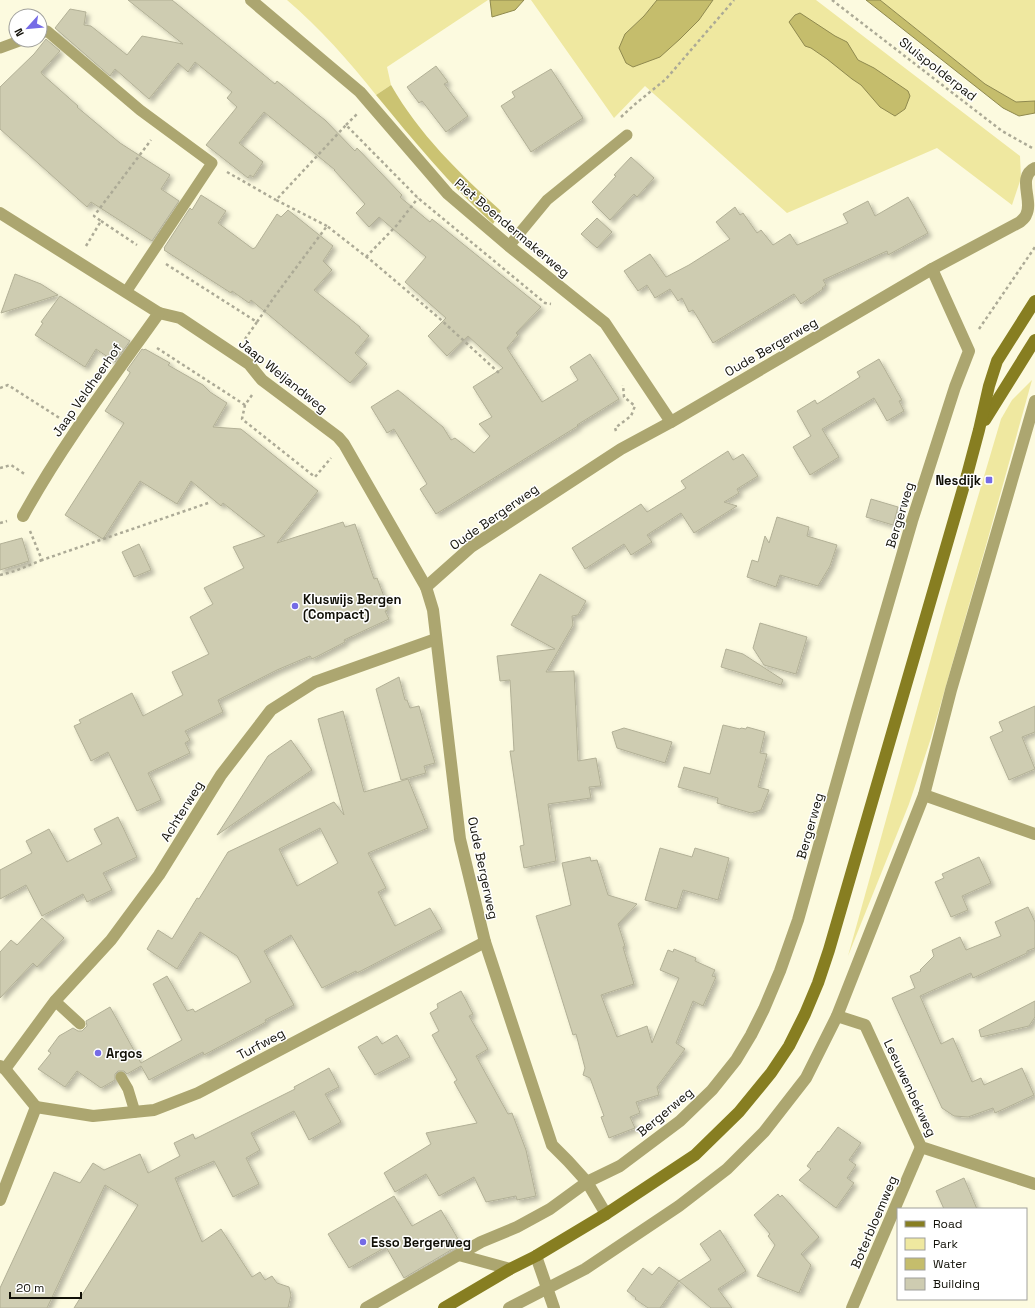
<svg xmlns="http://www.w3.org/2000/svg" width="1035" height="1308" font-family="'Space Grotesk',sans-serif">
  <defs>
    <filter id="shadow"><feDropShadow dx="3.5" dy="3.5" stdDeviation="2" flood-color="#0004"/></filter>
  </defs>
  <rect width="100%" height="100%" fill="#fcfadf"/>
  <g fill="#efe8a0">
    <path d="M287,0h201l-101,67 4,18 -15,10c-27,-34 -56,-67 -89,-95z"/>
    <path d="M531,0h126l-13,16 -19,18 74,-14 14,-20h103l204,156 1,22 -9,27 -75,-57 -150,65 -142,-127 -31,32z"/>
    <path d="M880,0h155v101l-19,1 -31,-18z"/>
    <path d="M1032,380l-45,162 -56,196 -22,66 -61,152 97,-348 56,-189 11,-19z"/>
  </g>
  <path fill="#cbc372" d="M391,85c28,49 68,88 110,126l-8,13c-43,-39 -80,-84 -117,-129z"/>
  <g fill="#c5bd6c" stroke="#8f894e">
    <path d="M490,0h34l-9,10 -23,7z"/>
    <path d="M657,0h56l-14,20 -19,19 -20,18 -27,10 -7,-4 -7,-15 6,-14 19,-18z"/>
    <path d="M866,0h14l105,84 31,18 19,-1v12l-16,3 -16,-8z"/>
    <path d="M800,13l35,23 12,6 11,18 16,8 34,23 2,5 -5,13 -10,7 -15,-9 -19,-22 -9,-6 -25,-20 -16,-11 -6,-2 -16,-24 6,-7z"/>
  </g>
  <g fill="#ceccb1" stroke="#b2b096" fill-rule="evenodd" filter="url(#shadow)">
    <path d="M128,0h44l86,70 17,14 2,-3 34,28 14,11 30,31 2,-3 45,47 -2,2 30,25 2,-3 109,88 -25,26 2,2 -11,13 35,54 36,-22 -8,-13 20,-13 29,45 -42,26 1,1 -142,88 -16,-25 7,-5 -33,-55 -7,4 -16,-26 27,-17 45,37 8,13 4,-2 19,15 16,-17 -11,-12 13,-7 -19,-30 30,-19 -35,-32 -21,20 -19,-20 18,-18 -41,-36 21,-25 -47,-40 -10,10 -13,-14 9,-9 -31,-34h1l-71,-58 -25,31 24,19 -10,15 -3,-2 -2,3 -42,-33 31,-38 -10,-9 5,-6 -37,-30 -7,10 -10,-9 -29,36 -34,-30 -5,7 -55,-48 15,-19 16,3 -2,13 7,1 36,29 15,-19 41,8z"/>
    <path d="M46,39l14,12 -19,21 1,2 36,32 -1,1 43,36 50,32 -9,14 18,12 -27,40 -61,-39 -4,5 -87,-78v-42l34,-33z"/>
    <path d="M436,66l12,16 -4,2 24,32 -22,16 -24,-31 -3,2 -12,-16z"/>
    <path d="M551,69l32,49 -52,34 -30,-46 14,-9 -3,-5z"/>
    <path d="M631,157l23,21 -17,19 -3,-3 -24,26 -18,-18 24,-26 -2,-1z"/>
    <path d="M201,195l25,16 -8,12 35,26 1,-1h1l22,-34 4,3 7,-7 45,36 -10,15 9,9 -18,20 46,37v1l9,8 -14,17 12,11 -17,19 -99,-83 -2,3 -17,-12 -1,2 -67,-43 1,-1 -1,-1 26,-40 2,2z"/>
    <path d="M908,197l20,36 -40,22 -1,-4 -64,29 3,5 -4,3 1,1 -22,15 -7,-10 -81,49 -20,-33 -4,2 -7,-14 -4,3 -8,-12 -15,9 -8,-13 -9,6 -14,-20 26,-17 16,23 23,-12 41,-26 -14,-17 19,-15 5,8 3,-2 14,20 4,-3 12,15 17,-11 7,11 51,-22 -5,-9 25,-13 7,15z"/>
    <path d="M597,218l15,14 -15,16 -16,-14z"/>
    <path d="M15,274l26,10 17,11 -57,18z"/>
    <path d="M60,296l70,45 -15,21 -19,-13 -11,18 -50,-32 8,-12 -2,-1z"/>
    <path d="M142,349l2,1 1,-1 25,14 -2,2 35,20 7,7 17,11 -14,24 28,2 77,62 -41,52 66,-21 2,5 10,-3 19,55 3,-1 11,29v3l-3,1 4,8 -45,21 1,2 -25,13 -8,4 -2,-3 -33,14 -59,30 5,12 -38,19 5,9 -5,3 5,10 -42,20 13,27 -24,11 -29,-59 -17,9 -17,-35 7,-3 -2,-3 53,-27 11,23 40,-21 -11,-23 37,-18 -19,-37 23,-13 -9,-16 40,-20 -11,-21 32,-11 -42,-33 -2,3 -30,-25 -14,23 -37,-23 -37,58 -38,-24 59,-92 -19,-12 25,-38v-1l-3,-2z"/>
    <path d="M879,359l23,41 -3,1 5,10 -17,10 -13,-23 -52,31 17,28 -29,18 -17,-28 18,-11 -14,-25 18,-11 2,4 43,-27 -3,-5z"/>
    <path d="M728,451l5,9 10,-6 15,22 -21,13 2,4 -15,9 13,4 -43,27 -13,-20 -34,22 5,7 -21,13 -7,-11 -39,25 -13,-21 69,-44 6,8 39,-24 -5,-7z"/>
    <path d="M871,499l27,8 -5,18 -27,-8z"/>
    <path d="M777,517l32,10 -2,9 30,9 -7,21 -12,20 -38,-11 -4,12 -29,-10 5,-17 6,2 7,-26 4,7z"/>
    <path d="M22,538l7,23 -29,9v-26z"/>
    <path d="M139,544l12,26 -17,7 -12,-25z"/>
    <path d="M540,574l46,27 -8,14 -6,1 1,9 -27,47 28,-1 4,90 18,-3 5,28 -12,1 2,11 -43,6 8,57 -32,7 -4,-22 4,-1 -14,-94h4l-4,-71 -10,1 -3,-25 58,-7 -44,-24z"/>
    <path d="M760,623l47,14 -11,37 -32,-9 -11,-17z"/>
    <path d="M726,649l17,5 40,26 -2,5 -60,-18z"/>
    <path d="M399,677l6,23h2l3,8 9,-2 16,57 -11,3 2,7 -25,7 -25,-91z"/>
    <path d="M1035,706v26l-13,5 13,32 -26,11 -19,-43 13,-6 -4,-9z"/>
    <path d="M343,711l21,81 44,-13 20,49 -60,25 18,35 -8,4 17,34 35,-18 12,21 -85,44 -1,-2 -34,17 -31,-53 -27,16 30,54 -29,15 1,2 -62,33 -1,-3 -54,28 -8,-14 -14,8 -3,-3h-6l-3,3v6l-14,8 -24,-17 -12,16 -27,-18 13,-16 -3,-2 11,-15 14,-8 5,3h4l5,-5 -1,-5 24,-14 31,56 41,-23 -29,-56 14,-8 20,35 6,-2 2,3 56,-30 -14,-26 -37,-24 -23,37 -30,-20 11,-19 14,9 25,-41 2,1 29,-47 106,-50 10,13 -26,-96zM320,828l18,35 -41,23 -18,-37z"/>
    <path d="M723,725l17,4 1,-1 5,1 1,-2 18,5 -5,21 7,1 -9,33 11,3 -8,20 -10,3 -34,-10 1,-5 -40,-11 6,-20 26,7z"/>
    <path d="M624,728l48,14 -7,21 -48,-15 -5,-16z"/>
    <path d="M291,740l21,30 -95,65 51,-79z"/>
    <path d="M118,817l19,40 -34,16 9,17 -25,12 -4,-8 -41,22 -16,-31 -26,14v-29l32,-17 -6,-12 23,-12 18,33 35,-18 -8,-15z"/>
    <path d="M660,848l32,9 3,-9 34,10 -11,42 -35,-10 -6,19 -32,-9z"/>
    <path d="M590,857l1,4 6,-1 11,35 29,9 -19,20 7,22 -2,1 11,37 -33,11 16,42 30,-11 5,17 27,-65 -19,-8 8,-20 5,2 1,-3 22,9 -1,3 20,9 -3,6 4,1 -13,29 -10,-5 -17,42 9,6 -28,38 2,8 -23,7 4,11 -10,4 5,11 -26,10 -8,-21 3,-1 -14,-38 -7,-3 2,-7 -9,-34 -3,1 -37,-119 35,-11 -9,-42z"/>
    <path d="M979,857l12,26 -29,13 6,14 -17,7 -16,-35 9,-4 -2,-4z"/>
    <path d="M1028,907l7,15v26l-8,3v2l-54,25 -2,-5 -51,23 21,48 12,-6 19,44 9,-4 3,7 38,-17 12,27 -39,18 -2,-5 -25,9 -14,-1 -12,-8 -50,-110 23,-10 -5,-12 11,-5 -1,-1 14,-14 -2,-6 28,-13 6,13 35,-14 -6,-14z"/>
    <path d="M42,918l22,20 -27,29 -4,-4 -33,35v-46l11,-12 6,5z"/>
    <path d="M461,991l12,23 -4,2 19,33 -12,7 32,58 4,-1 14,37 10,46 -19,4 -1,-4 -30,6 -12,-25 -35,19 -13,-22 -31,18 -11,-19 47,-29 -5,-11 51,-10 -23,-41 3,-2 -25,-45 7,-4 -9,-18 8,-5 -1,-4z"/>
    <path d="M1035,1001v16l-6,9 -48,11 -2,-7z"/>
    <path d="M397,1035l13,22 -35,18 -17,-28 19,-11 5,8z"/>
    <path d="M329,1068l10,19 -14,7 16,28 -32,18 -15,-29 -43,22 9,17 -14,8 13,26 -26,13 -19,-36 -39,17 27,64 19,-13 31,48 8,-5 5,8 7,-4 5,7 12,4 2,8 -3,13h-214l64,-103 -33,-20 -58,123h-47v-20l54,-116 26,11 13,-20 11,7 36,-16 8,19 32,-17 -6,-13 19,-9 2,5 100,-50 -1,-2z"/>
    <path d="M838,1127l23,16 -12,17 7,5 -9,13 7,5 -18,25 -37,-28 12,-11 -4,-3 11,-15 1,1z"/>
    <path d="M964,1178l13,31h-33l-8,-18z"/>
    <path d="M778,1194l2,3 2,-2 37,42 -18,17 10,11 -12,28 -42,-17 18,-31 -7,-9 2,-2 -16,-19z"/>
    <path d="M394,1196l18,30 29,-16 20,34 -57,34 -18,-31 -37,21 -21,-34z"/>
    <path d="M720,1230l26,41 -28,18 14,19h-21l-32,-27 -19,27h-12l-13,-9 1,-1 -9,-7 16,-23 9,7 7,-8 20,14 32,-21 -11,-16z"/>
  </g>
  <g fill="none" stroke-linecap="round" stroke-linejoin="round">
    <g stroke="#acaa96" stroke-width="2.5" stroke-dasharray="3 3" stroke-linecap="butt">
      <path d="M832,0l170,131 32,18"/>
      <path d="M621,117l13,-12 32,-26 68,-79"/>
      <path d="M346,125l11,-11"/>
      <path d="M227,172l49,28"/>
      <path d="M101,221l36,24"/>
      <path d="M327,226l-51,-26 70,-75 72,73 127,105 6,1"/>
      <path d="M86,246l15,-25 -7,-5 57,-76"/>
      <path d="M366,257l31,-32 21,-27"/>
      <path d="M166,264l91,58 -12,17"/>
      <path d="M257,322l18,-26 52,-70 46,36 66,56 60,55"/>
      <path d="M979,329l56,-82"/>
      <path d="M157,348l88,57"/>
      <path d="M0,388l8,-3 53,34"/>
      <path d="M252,395l-7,10 -3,14 73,58 16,-19"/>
      <path d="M616,431l-1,-3 16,-12 4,-10 -11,-9 -1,-12"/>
      <path d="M0,468l11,-3 15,10"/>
      <path d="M0,523l7,-2"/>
      <path d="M30,531l12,29 169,-58"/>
      <path d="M0,575l15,-4 27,-11"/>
    </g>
    <g stroke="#aca670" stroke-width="11">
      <path d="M40,34l7,-3 93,79 72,53 -86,129"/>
      <path d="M0,48l22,-8"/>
      <path d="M509,246l38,-46 80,-65"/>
      <path d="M55,1001l25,23"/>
      <path d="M121,1077l7,12 7,23"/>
    </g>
    <g stroke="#aca670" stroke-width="12">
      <path d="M251,0l109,92 88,102 61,52 96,77 66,99"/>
      <path d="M0,213l159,100 21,5 69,46 13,16 76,57 6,7 82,143"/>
      <path d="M23,516c39,-71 89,-137 136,-203"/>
      <path d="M924,795l111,39"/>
      <path d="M837,1016l28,9 56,122 114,37"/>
      <path d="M0,1066l5,3 31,38"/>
      <path d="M5,1069l50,-68 56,-61 48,-65 62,-100 50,-65 44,-28 121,-43"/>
      <path d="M36,1107l57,9 61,-6 44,-17 287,-151"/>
      <path d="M0,1200l36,-93"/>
      <path d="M606,1214l-19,-32 -19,-21 -16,-16 -67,-203 -25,-103 -27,-229 -7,-23 45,-40 150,-98 50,-27 261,-153 88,-47c2,-2 5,-4 6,-7 8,-14 -10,-38 9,-47"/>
      <path d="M459,1255l51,14"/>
      <path d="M536,1256l18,52"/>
      <path d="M366,1308l115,-66 36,-15 33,-18 37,-27 33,-16 60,-45 32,-31 24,-30 15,-25 13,-26 16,-38 18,-51 58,-206 56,-193 43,-134 14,-36 -37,-82"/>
      <path d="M509,1308l76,-39 94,-63 48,-37 37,-37 42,-54 31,-62 87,-221 27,-105 84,-289"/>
      <path d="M852,1308l69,-161"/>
    </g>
    <g stroke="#877e21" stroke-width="12">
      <path d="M985,420l50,-80"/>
      <path d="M444,1308l66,-39 26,-13 70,-42 89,-59 44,-43 32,-39 18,-27 16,-32 13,-31 11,-33 138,-475 12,-45 10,-44 8,-25 38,-60"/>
    </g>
  </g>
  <g fill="#756be6" stroke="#fff" stroke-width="1.5">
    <rect x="985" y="476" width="8" height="8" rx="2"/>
    <circle cx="295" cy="606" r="4"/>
    <circle cx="98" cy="1053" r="4"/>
    <circle cx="363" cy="1242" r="4"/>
  </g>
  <g text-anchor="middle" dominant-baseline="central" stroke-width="3" stroke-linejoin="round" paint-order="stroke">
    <g font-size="13" fill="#121108" stroke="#fff">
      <text transform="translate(938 69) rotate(38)">Sluispolderpad</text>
      <text transform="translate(512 228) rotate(40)">Piet Boendermakerweg</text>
      <text transform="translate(771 347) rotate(-30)">Oude Bergerweg</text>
      <text transform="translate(283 376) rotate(39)">Jaap Weijandweg</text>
      <text transform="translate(87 390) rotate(-55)">Jaap Veldheerhof</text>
      <text transform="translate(900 515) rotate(-73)">Bergerweg</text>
      <text transform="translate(494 517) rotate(-35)">Oude Bergerweg</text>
      <text transform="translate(182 811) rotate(-58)">Achterweg</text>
      <text transform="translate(810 826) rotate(-74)">Bergerweg</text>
      <text transform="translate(483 868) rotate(78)">Oude Bergerweg</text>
      <text transform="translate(261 1044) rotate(-28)">Turfweg</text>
      <text transform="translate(910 1088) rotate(65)">Leeuwenbekweg</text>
      <text transform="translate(665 1112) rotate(-40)">Bergerweg</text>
      <text transform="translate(874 1222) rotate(-67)">Boterbloemweg</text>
    </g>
    <g font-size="13" font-weight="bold" fill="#121108" stroke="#fff" text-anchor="start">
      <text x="981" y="480" text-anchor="end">Nesdijk</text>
      <text x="303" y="599">Kluswijs Bergen<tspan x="303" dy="15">(Compact)</tspan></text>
      <text x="106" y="1053">Argos</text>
      <text x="371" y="1242">Esso Bergerweg</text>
    </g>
  </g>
  <rect x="897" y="1208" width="130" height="92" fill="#ffffff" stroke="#a0a09c"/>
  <rect x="905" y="1221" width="20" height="6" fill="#877e21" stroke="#a0a09c"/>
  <text x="933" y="1228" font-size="12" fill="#121108">Road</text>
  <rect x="905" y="1238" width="20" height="12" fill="#efe8a0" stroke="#a0a09c"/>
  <text x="933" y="1248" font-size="12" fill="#121108">Park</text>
  <rect x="905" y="1258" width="20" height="12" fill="#c5bd6c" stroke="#a0a09c"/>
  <text x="933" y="1268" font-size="12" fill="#121108">Water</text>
  <rect x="905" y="1278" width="20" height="12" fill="#ceccb1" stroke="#a0a09c"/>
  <text x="933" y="1288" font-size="12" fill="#121108">Building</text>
  <g transform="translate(28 28) rotate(243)"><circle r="19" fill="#ffffff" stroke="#a0a09c"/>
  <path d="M0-3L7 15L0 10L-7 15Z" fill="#756be6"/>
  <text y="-6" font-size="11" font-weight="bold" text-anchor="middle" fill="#121108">N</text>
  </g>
  <path d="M10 1292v6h71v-6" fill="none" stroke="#121108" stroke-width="2"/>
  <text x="16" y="1292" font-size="12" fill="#121108" stroke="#ffffff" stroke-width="3" paint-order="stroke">20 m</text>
</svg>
